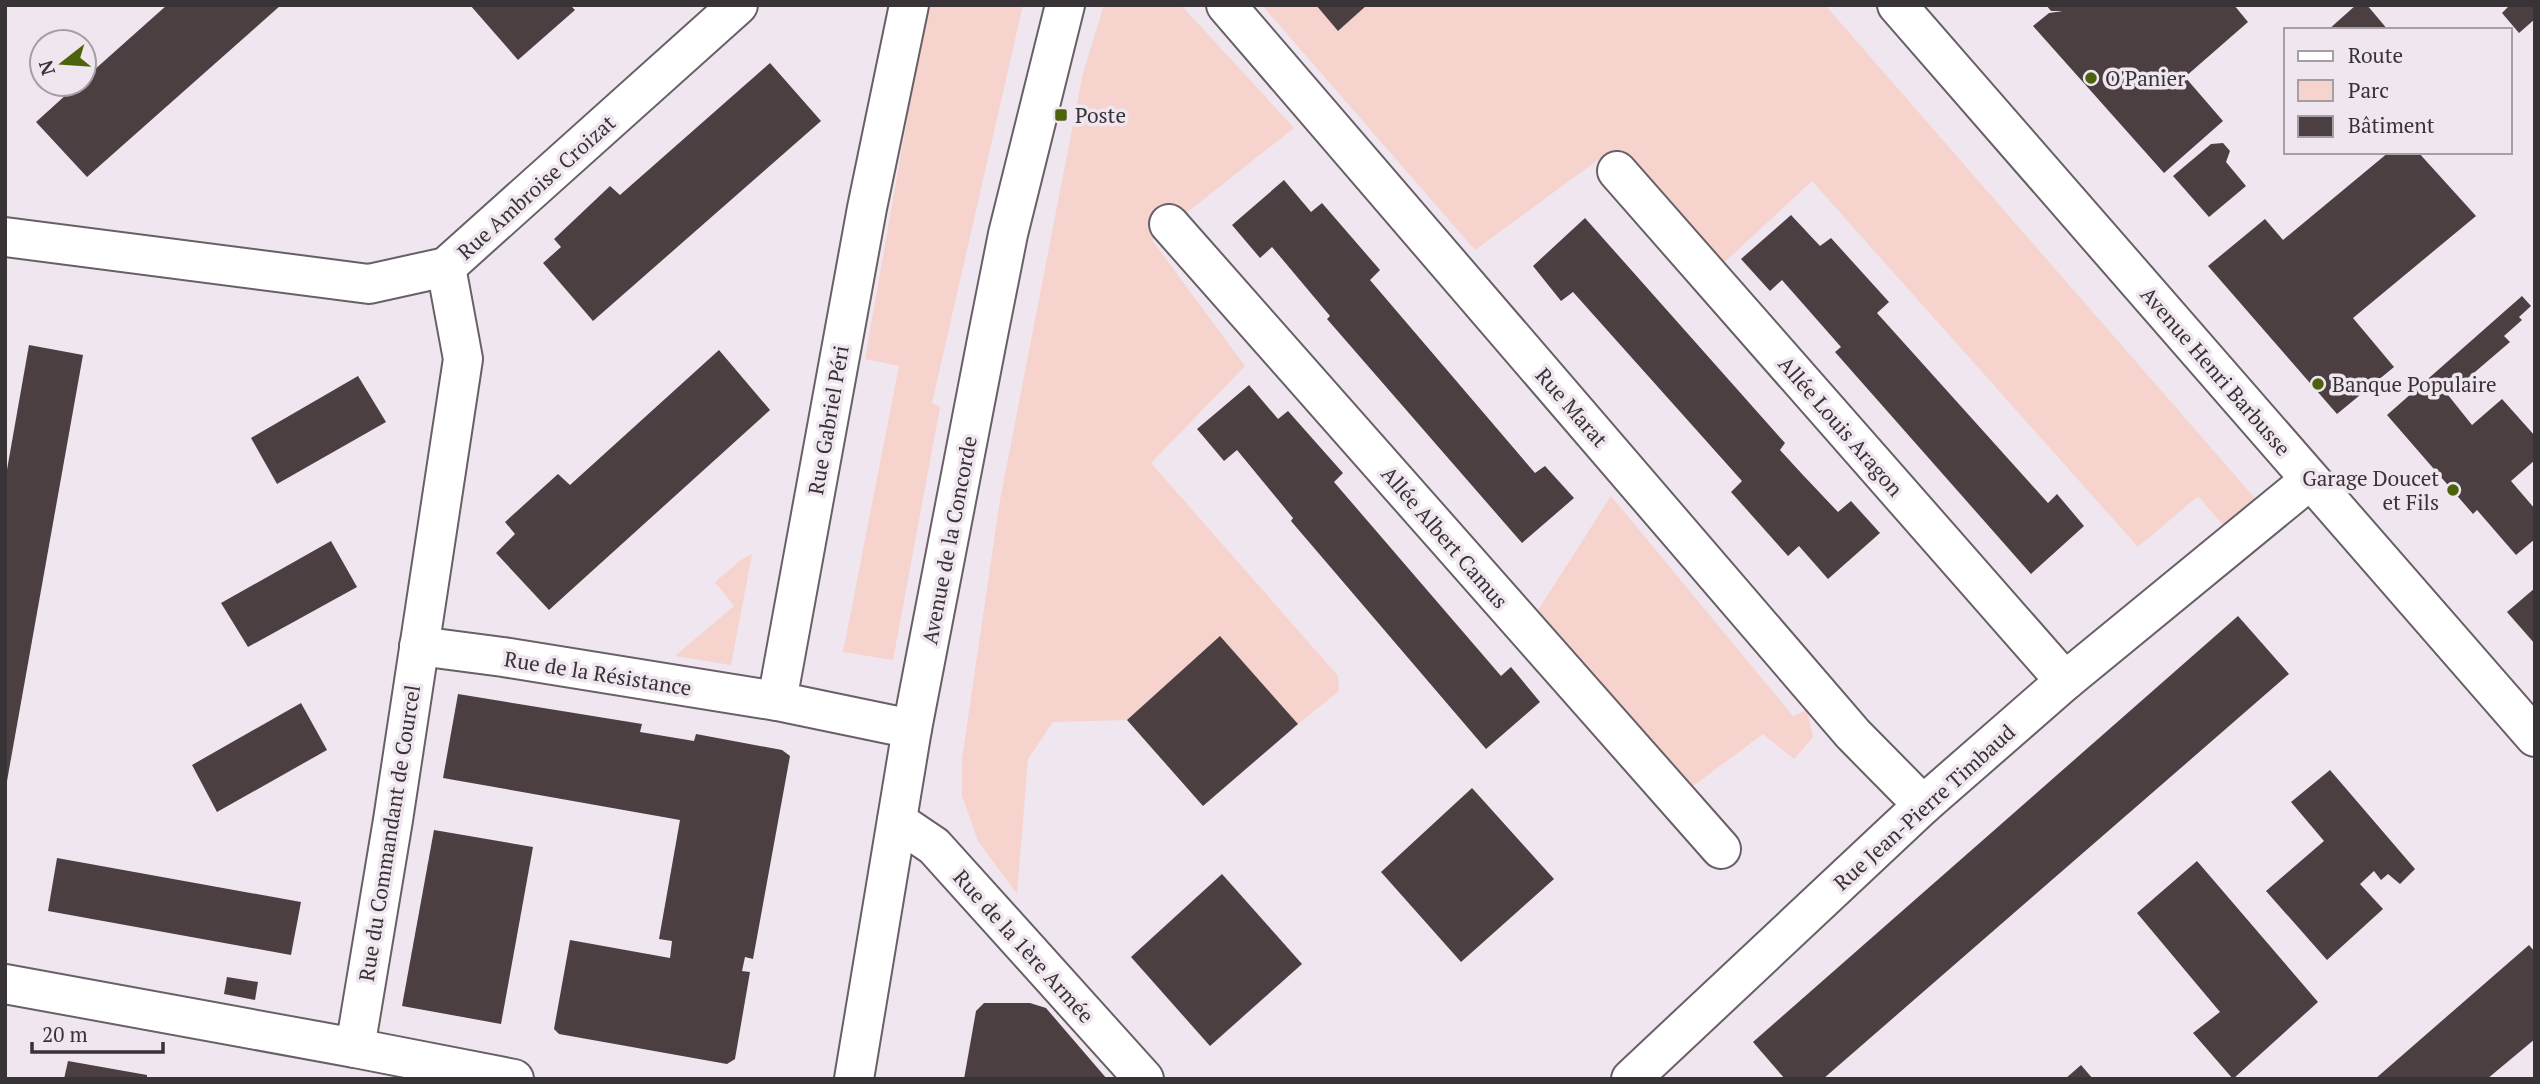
<svg xmlns="http://www.w3.org/2000/svg" width="2540" height="1084" font-family="'PT Serif',serif">
  <rect width="100%" height="100%" fill="#f0e6ef"/>
  <g fill="#f6d3cc">
    <path d="M931,5h92l-91,398 8,4 -47,253 -50,-8 56,-286 -34,-7 59,-336z"/>
    <path d="M1104,5h77l113,123 -142,112 93,126 -94,97 187,213 1,15 -41,33 -78,-88 -93,84 -74,2 -25,37 -11,135 -39,-53 -16,-45v-37l38,-259 83,-427z"/>
    <path d="M1262,5h54l22,26 29,-26h458l435,499 -31,28 -31,-36 -60,51 -326,-366 -96,89 -106,-119 -135,99z"/>
    <path d="M1611,496l182,220 14,-6 6,27 -19,22 -31,-25 -70,52 -158,-171z"/>
    <path d="M752,554l-21,111 -56,-9 59,-50 -19,-24 26,-22z"/>
  </g>
  <g fill="#4b3f42">
    <path d="M167,5h114l-194,172 -51,-55 42,-38h6v-5z"/>
    <path d="M470,5h100l5,5 -57,50z"/>
    <path d="M1316,5h51l-29,26z"/>
    <path d="M2046,5h188l14,17 -63,55 38,44 -59,52 -131,-147 16,-13 14,-2h-12z"/>
    <path d="M2356,5h11l21,25h-60z"/>
    <path d="M2510,5h25v14l-16,14 -17,-20z"/>
    <path d="M770,63l51,58 -228,200 -50,-58 18,-16 -7,-8 56,-53 10,9z"/>
    <path d="M2223,143l7,8 -4,11 20,24 -37,31 -36,-41 38,-32z"/>
    <path d="M2389,152h29l58,64 -123,102 41,49 -57,47 -129,-148 57,-47 18,21z"/>
    <path d="M1284,180l27,32 11,-9 58,67 -10,10 165,193 10,-7 29,32 -52,45 -195,-224 3,-3 -58,-69 -12,11 -28,-33z"/>
    <path d="M1791,215l29,31 11,-8 58,64 -12,11 171,190 9,-9 27,32 -53,48 -196,-222 6,-5 -59,-67 -12,11 -29,-32z"/>
    <path d="M1585,218l200,225 -5,7 22,24 36,38 13,-11 29,32 -52,46 -29,-33 -11,10 -57,-64 11,-11 -169,-189 -12,9 -28,-35z"/>
    <path d="M2522,296l9,10 -12,11 3,3 -18,16 6,6 -62,53 24,30 30,-26 33,37v24l-24,21 24,28v30l-19,16 -39,-45 -4,4 -86,-99z"/>
    <path d="M29,345l54,10 -76,426 -2,-300z"/>
    <path d="M719,350l51,60 -221,200 -53,-57 19,-19 -10,-12 53,-48 12,11z"/>
    <path d="M358,376l28,46 -109,62 -26,-46z"/>
    <path d="M1249,385l29,34 10,-8 55,62 -9,9 167,194 10,-9 29,35 -54,47 -195,-228 2,-3 -56,-68 -13,11 -27,-32z"/>
    <path d="M331,541l26,46 -109,60 -27,-44z"/>
    <path d="M2535,588v56l-28,-32z"/>
    <path d="M2238,616l51,58 -466,405h-38l-32,-37z"/>
    <path d="M1220,636l78,88 -95,82 -76,-86z"/>
    <path d="M458,694l184,30 -2,8 54,9 2,-7 86,16 8,6 -37,203 -8,-2 -3,14 8,1 -15,87 -8,5 -168,-30 -5,-5 16,-89 100,18 2,-17 -13,-2 21,-119 -237,-42z"/>
    <path d="M301,703l26,47 -110,62 -25,-47z"/>
    <path d="M2330,770l85,99 -15,15 -12,-10 -7,6 -7,-9 -14,13 23,25 -56,51 -61,-69 58,-50 -33,-39z"/>
    <path d="M1472,788l82,91 -93,83 -80,-90z"/>
    <path d="M434,830l99,17 -32,177 -99,-18z"/>
    <path d="M57,858l244,44 -10,53 -243,-44z"/>
    <path d="M2197,861l121,141 -85,77 -40,-46 27,-21 -83,-99z"/>
    <path d="M1222,874l80,90 -92,82 -79,-89z"/>
    <path d="M2529,945l6,7v87l-48,40h-112z"/>
    <path d="M227,977l31,5 -3,18 -31,-6z"/>
    <path d="M984,1003h46l16,5 61,71h-143l12,-68z"/>
    <path d="M68,1061l79,14v4h-83z"/>
    <path d="M2081,1065l12,14h-28z"/>
  </g>
  <g fill="none" stroke-linecap="round" stroke-linejoin="round">
    <defs>
      <g id="minor">
        <path d="M909,5l-42,203 -90,493 135,28"/>
        <path d="M1226,5l627,729 70,71"/>
        <path d="M1617,171l448,510"/>
        <path d="M1169,224l552,625"/>
        <path d="M5,237l364,47 77,-17 292,-262"/>
        <path d="M419,646l84,11 274,44"/>
        <path d="M897,821l37,25 210,233"/>
        <path d="M5,984l350,64 38,-228 70,-461 -17,-92"/>
        <path d="M355,1048l159,31"/>
        <path d="M854,1079l58,-350 75,-389 21,-106 57,-229"/>
        <path d="M1631,1079l292,-274 142,-124 245,-201"/>
      </g>
      <path id="major" d="M1897,5l638,732"/>
    </defs>
    <use href="#minor" stroke="#685f67" stroke-width="42"/>
    <use href="#major" stroke="#685f67" stroke-width="42"/>
    <use href="#minor" stroke="#fff" stroke-width="38"/>
    <use href="#major" stroke="#fff" stroke-width="38"/>
  </g>
  <g fill="#4c620d" stroke="#f0e6ef" stroke-width="2.5">
    <circle cx="2091" cy="78" r="7"/>
    <rect x="1054" y="108" width="14" height="14" rx="3.5"/>
    <circle cx="2318" cy="384" r="7"/>
    <circle cx="2453" cy="490" r="7"/>
  </g>
  <g text-anchor="middle" dominant-baseline="central" stroke-width="7" stroke-linejoin="round" paint-order="stroke">
    <g font-size="21" fill="#373336" stroke="#f0e6ef" text-anchor="start">
      <text x="2105" y="78">O'Panier</text>
      <text x="1075" y="115">Poste</text>
      <text x="2332" y="384">Banque Populaire</text>
      <text x="2439" y="478" text-anchor="end">Garage Doucet<tspan x="2439" dy="24">et Fils</tspan></text>
    </g>
    <g font-size="21" fill="#373336" stroke="#f0e6ef">
      <text transform="translate(536 187) rotate(-42)">Rue Ambroise Croizat</text>
      <text transform="translate(2216 371) rotate(49)">Avenue Henri Barbusse</text>
      <text transform="translate(1572 407) rotate(49)">Rue Marat</text>
      <text transform="translate(828 420) rotate(-80)">Rue Gabriel Péri</text>
      <text transform="translate(1841 426) rotate(49)">Allée Louis Aragon</text>
      <text transform="translate(1445 537) rotate(49)">Allée Albert Camus</text>
      <text transform="translate(949 540) rotate(-79)">Avenue de la Concorde</text>
      <text transform="translate(598 673) rotate(9)">Rue de la Résistance</text>
      <text transform="translate(1924 807) rotate(-42)">Rue Jean-Pierre Timbaud</text>
      <text transform="translate(389 833) rotate(-81)">Rue du Commandant de Courcel</text>
      <text transform="translate(1024 946) rotate(48)">Rue de la 1ère Armée</text>
    </g>
  </g>
  <rect width="2540" height="1084" fill="none" stroke="#373336" stroke-width="14"/>
  <rect x="2284" y="28" width="228" height="126" fill="#f0e6ef" stroke="#a69ea5" stroke-width="2"/>
  <rect x="2298" y="51" width="35" height="10" fill="#ffffff" stroke="#a69ea5" stroke-width="2"/>
  <text x="2348" y="63" font-size="21" fill="#373336">Route</text>
  <rect x="2298" y="80" width="35" height="21" fill="#f6d3cc" stroke="#a69ea5" stroke-width="2"/>
  <text x="2348" y="98" font-size="21" fill="#373336">Parc</text>
  <rect x="2298" y="116" width="35" height="21" fill="#4b3f42" stroke="#a69ea5" stroke-width="2"/>
  <text x="2348" y="133" font-size="21" fill="#373336">Bâtiment</text>
  <g transform="translate(63 63) rotate(253)"><circle r="33" fill="#f0e6ef" stroke="#a69ea5" stroke-width="2"/>
  <path d="M0-5L12 26L0 18L-12 26Z" fill="#4c620d"/>
  <text y="-10" font-size="19" font-weight="bold" text-anchor="middle" fill="#373336">N</text>
  </g>
  <path d="M32 1042v10h131v-10" fill="none" stroke="#373336" stroke-width="3.5"/>
  <text x="42" y="1042" font-size="21" fill="#373336" stroke="#f0e6ef" stroke-width="5" paint-order="stroke">20 m</text>
</svg>
